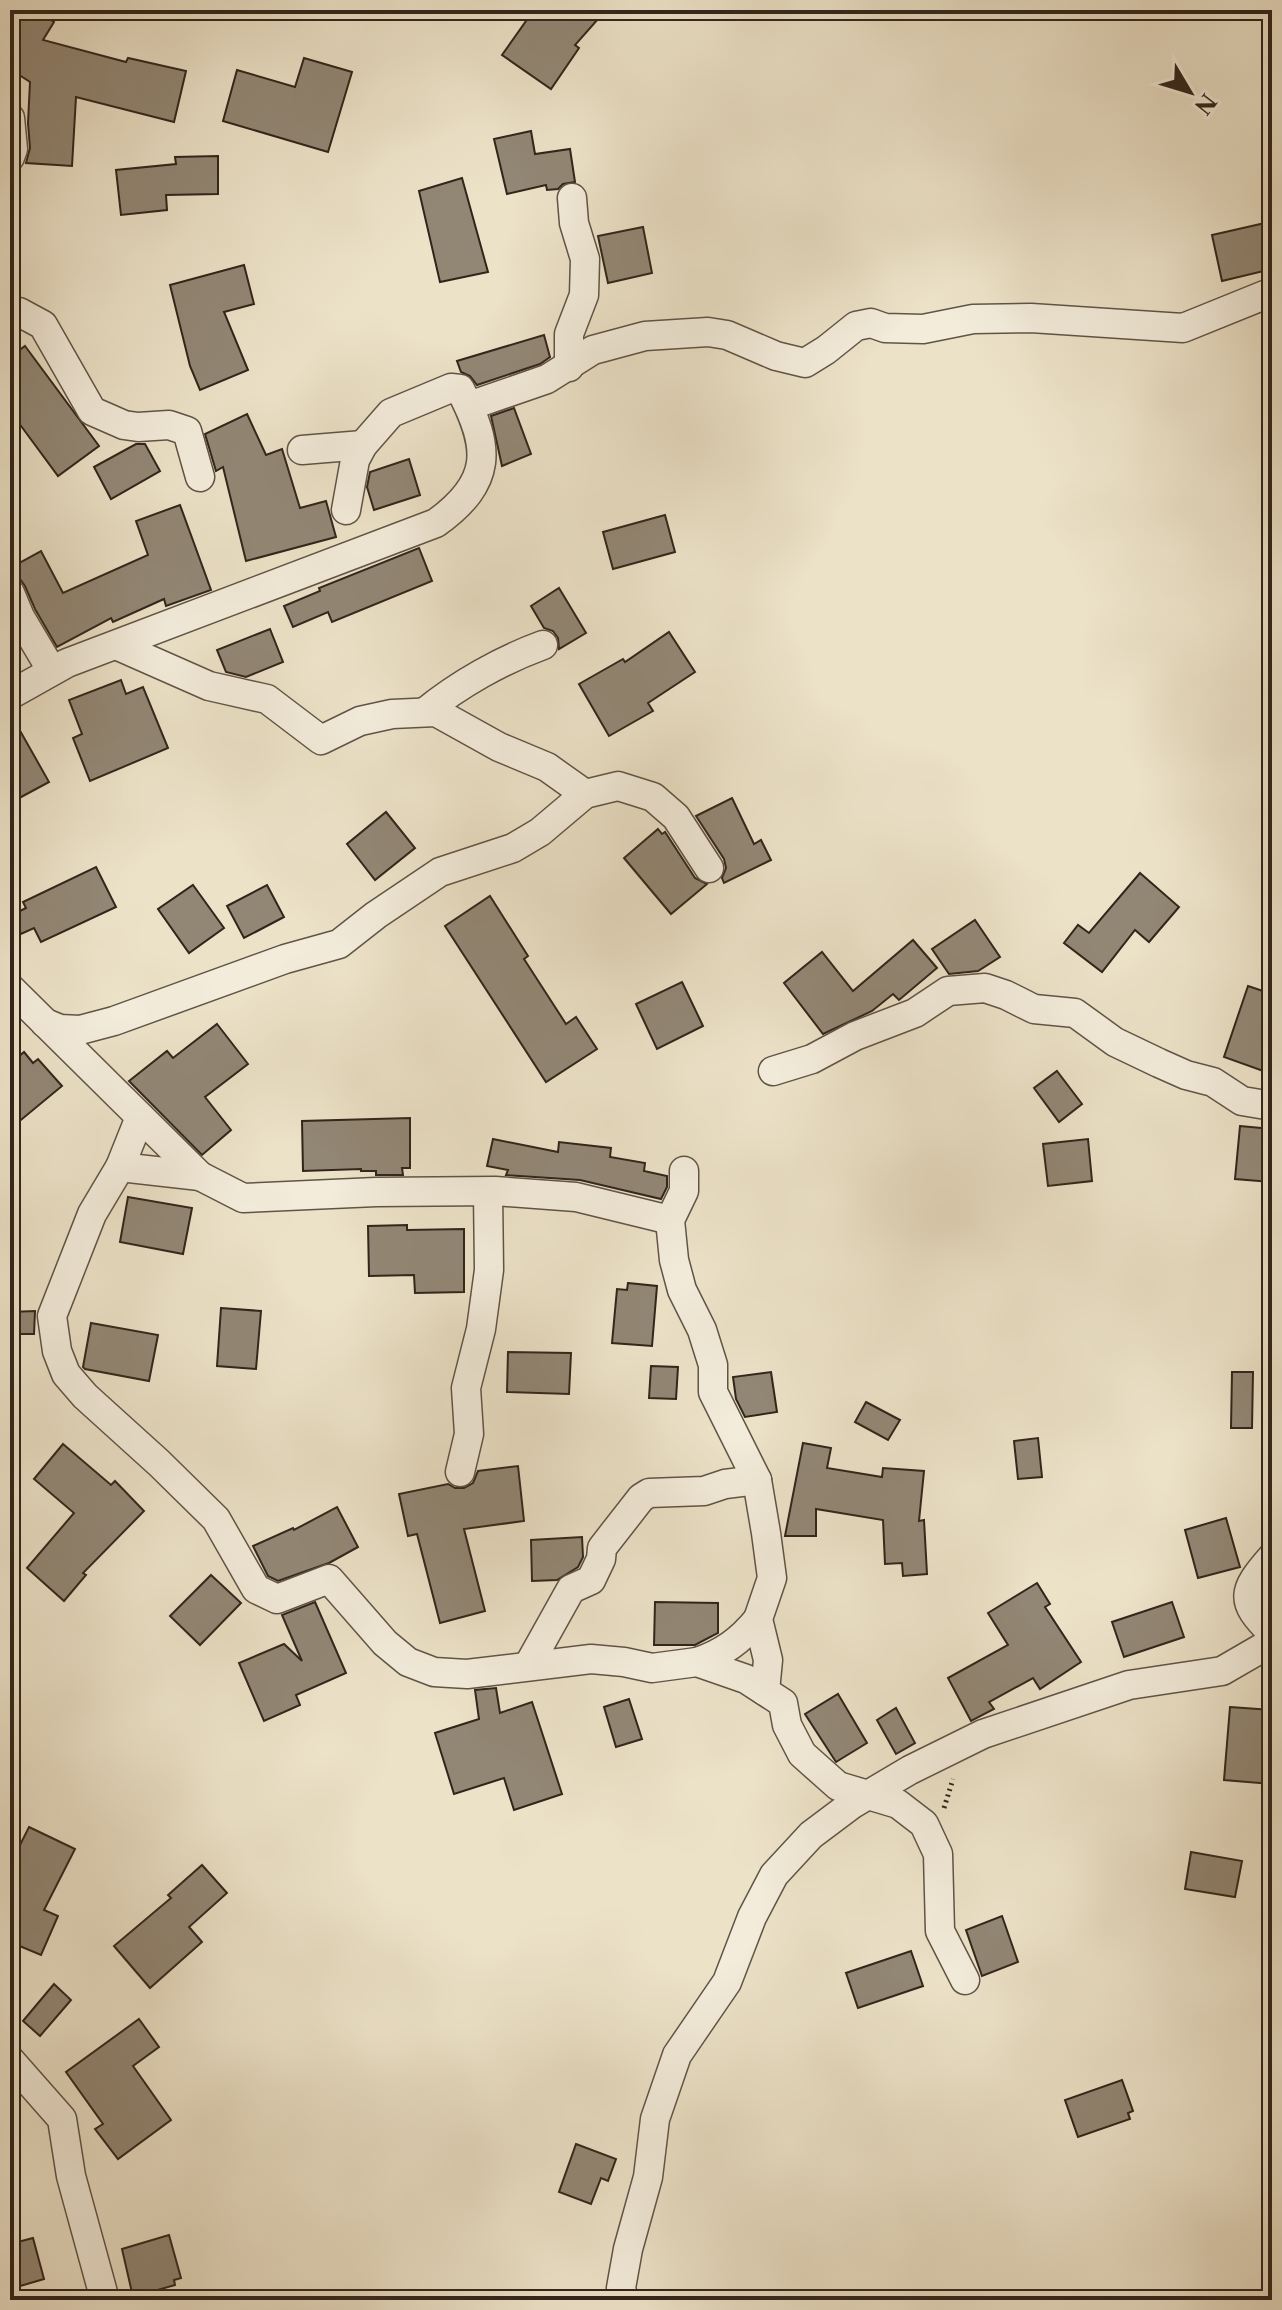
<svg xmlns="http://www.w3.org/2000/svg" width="1282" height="2310" font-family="'Libre Caslon Text',serif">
  <rect width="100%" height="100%" fill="#ece2c8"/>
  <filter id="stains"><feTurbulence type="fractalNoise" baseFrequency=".0025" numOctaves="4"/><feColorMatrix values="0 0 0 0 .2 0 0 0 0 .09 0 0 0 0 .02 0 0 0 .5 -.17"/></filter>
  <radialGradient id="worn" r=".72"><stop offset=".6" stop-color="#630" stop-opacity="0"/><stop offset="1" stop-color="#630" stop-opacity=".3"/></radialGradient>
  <g fill="#928775" stroke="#31251b" stroke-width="2">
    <path d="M10,10h26l18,12 -11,18 83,22 2,-4 58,13 -12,51 -98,-25 -4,69 -46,-3 4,-15 -2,-25 2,-41 -20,-13z"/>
    <path d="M543,10h63l-31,35 4,3 -28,41 -49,-34 29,-41 5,4z"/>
    <path d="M304,58l48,14 -24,80 -105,-31 14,-51 58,17z"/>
    <path d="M531,131l4,23 35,-5 5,33 -12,2 -5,5 -11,1 -1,-5 -39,9 -13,-55z"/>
    <path d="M218,156v38l-52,1 1,15 -46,5 -5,-45 60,-6 -1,-7z"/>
    <path d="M462,178l26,94 -48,10 -21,-91z"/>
    <path d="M1265,223l7,30v16l-50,12 -10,-46z"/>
    <path d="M643,227l9,46 -44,10 -10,-47z"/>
    <path d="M244,265l10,39 -30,8 24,58 -48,20 -10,-24 -20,-81z"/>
    <path d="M544,335l6,22 -10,7 -63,21 -7,-9 -9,-4 -4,-11z"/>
    <path d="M25,346l74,100 -41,30 -48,-65v-54z"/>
    <path d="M514,408l17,46 -29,12 -11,-50z"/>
    <path d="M247,414l19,41 16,-6 18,59 26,-7 10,36 -90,24 -23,-94 -7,4 -11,-37z"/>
    <path d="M136,444h9l15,27 -49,28 -17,-32z"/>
    <path d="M409,459l11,36 -46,15 -7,-23 3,-15z"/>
    <path d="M180,505l31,85 -45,16 -2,-7 -51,23 -2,-4 -54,29 -22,-38 -10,-23 -5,-7 -10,-3v-8l31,-17 22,42 85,-38 -12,-34z"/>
    <path d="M665,515l10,37 -62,17 -10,-37z"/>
    <path d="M419,548l13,33 -100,41 -4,-10 -35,15 -9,-21 36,-15 -1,-3z"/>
    <path d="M559,588l27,45 -27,16 -1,-11 -5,-7 -9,-3 -13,-22z"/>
    <path d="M270,629l13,33 -37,15 -20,-5 -9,-22z"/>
    <path d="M669,632l26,40 -47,31 5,8 -44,25 -30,-52 44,-25 2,3z"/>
    <path d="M121,680l5,14 17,-7 25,61 -78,33 -17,-43 9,-4 -13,-34z"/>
    <path d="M10,713l39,69 -39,21z"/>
    <path d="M732,798l22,46 7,-4 10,20 -47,23 -2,-5 4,-10 -2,-9 -28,-43z"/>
    <path d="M386,812l29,36 -40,32 -28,-36z"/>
    <path d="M658,829l4,5 3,-2 30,46 12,6 -36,30 -47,-56z"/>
    <path d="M96,867l20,40 -75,35 -7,-14 -13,6 -9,-19 14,-7 -3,-6z"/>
    <path d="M1140,873l39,34 -30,35 -14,-12 -33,42 -38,-29 14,-18 11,8z"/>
    <path d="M193,885l31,43 -35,25 -31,-44z"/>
    <path d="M267,885l17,32 -40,21 -17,-32z"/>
    <path d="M490,896l38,60 -4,3 42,65 10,-7 21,32 -51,33 -101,-156z"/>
    <path d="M975,920l25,37 -22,14 -29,3 -17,-25z"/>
    <path d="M913,940l24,28 -38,32 -6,-6 -21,17 -49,23 -39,-51 38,-31 31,39z"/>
    <path d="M682,982l21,44 -46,23 -21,-45z"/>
    <path d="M1248,986l24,8v61l-6,17 -42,-15z"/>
    <path d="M217,1024l31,40 -43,33 26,33 -29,25 -73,-74 38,-30 6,7z"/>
    <path d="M24,1052l9,11 5,-4 24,27 -52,43v-65z"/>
    <path d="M1057,1071l25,33 -23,18 -25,-34z"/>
    <path d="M410,1118v50h-8l1,7h-27v-4h-15v-2l-58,2 -1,-50z"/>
    <path d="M1240,1126l32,3 -1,53 -36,-3z"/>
    <path d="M493,1139l65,13 1,-10 52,6 -1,9 35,6 -1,8 23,5v11l-6,12 -81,-19 -74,-5 2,-5 -21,-4z"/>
    <path d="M1088,1139l4,42 -44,5 -5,-42z"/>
    <path d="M128,1197l64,11 -9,46 -63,-12z"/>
    <path d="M407,1225v5l57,-1v63l-49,1 -1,-18 -45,1 -1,-50z"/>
    <path d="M628,1283l29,3 -5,60 -40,-3 5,-54 10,1z"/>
    <path d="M221,1308l40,3 -5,58 -39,-3z"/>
    <path d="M35,1311l-1,23h-24v-22z"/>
    <path d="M91,1323l67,12 -9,46 -64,-12 -2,-2z"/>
    <path d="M508,1352l63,1 -2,41 -62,-2z"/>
    <path d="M651,1366l27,1 -2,32 -27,-1z"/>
    <path d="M771,1372l6,40 -32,5 -9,-18 -3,-22z"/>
    <path d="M1232,1372h21l-1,56h-21z"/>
    <path d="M866,1402l34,18 -12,20 -33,-18z"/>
    <path d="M1038,1438l4,39 -24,2 -4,-38z"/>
    <path d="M803,1443l28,5 -4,20 55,9 1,-9 41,3 -5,50 5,-1 3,54 -24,2 -1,-13 -17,1 -2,-44 -67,-11v27h-31z"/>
    <path d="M63,1444l48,41 4,-4 29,30 -61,62 3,2 -22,26 -37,-33 47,-55 -40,-34z"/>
    <path d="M518,1466l6,55 -60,8 21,82 -45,12 -23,-89 -9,2 -9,-42 49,-10 7,4h9l9,-5 5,-12z"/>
    <path d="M337,1507l21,40 -29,16 -51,18 -10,-5 -15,-30 40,-18 1,2z"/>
    <path d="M1226,1518l14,49 -42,11 -13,-48z"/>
    <path d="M582,1537l1,20 -5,10 -21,13 -25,1 -1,-41z"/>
    <path d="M211,1575l30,28 -41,42 -30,-29z"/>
    <path d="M1037,1583l13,21 -5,3 36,55 -41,27 -7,-11 -44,24 5,7 -23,12 -23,-43 60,-33 -20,-32z"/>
    <path d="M315,1602l31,71 -50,22 4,10 -36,16 -25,-58 45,-19 18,17 -20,-46z"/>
    <path d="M655,1602l63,1v30l-23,12h-41z"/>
    <path d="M1172,1602l12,35 -60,20 -12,-35z"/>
    <path d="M496,1688l4,25 32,-11 30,92 -48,16 -10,-32 -50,16 -19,-61 44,-14 -4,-29z"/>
    <path d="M838,1694l29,49 -31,19 -31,-48z"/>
    <path d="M629,1699l13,40 -26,8 -12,-40z"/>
    <path d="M1230,1707l42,3v74l-48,-4z"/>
    <path d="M896,1708l19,35 -19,11 -19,-34z"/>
    <path d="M29,1827l46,22 -31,61 14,6 -17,39 -31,-13v-77z"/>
    <path d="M1191,1852l51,9 -7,36 -50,-8z"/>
    <path d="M202,1865l25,28 -38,34 13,15 -52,46 -36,-42 57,-48 -3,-3z"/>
    <path d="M1002,1916l16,46 -36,14 -16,-46z"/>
    <path d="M911,1951l12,35 -65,22 -12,-35z"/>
    <path d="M54,1984l17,16 -31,36 -17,-15z"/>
    <path d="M139,2019l20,28 -26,19 38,54 -53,39 -23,-30 8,-5 -37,-52z"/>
    <path d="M1122,2080l11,31 -5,2 2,6 -52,18 -13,-37z"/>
    <path d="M576,2144l40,15 -8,22 -7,-3 -10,26 -32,-12z"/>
    <path d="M169,2235l12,43 -7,2 1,5 -42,12 -11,-48z"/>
    <path d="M33,2238l11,41 -34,10v-45z"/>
  </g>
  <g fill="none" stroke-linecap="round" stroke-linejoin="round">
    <defs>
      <g id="minor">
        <path d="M10,118l3,31 -3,8"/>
        <path d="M10,313l9,-1 24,13 49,86 32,14 14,2 31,-2 18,6 13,46"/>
        <path d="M569,367v-33l15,-39 1,-36 -11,-36 -2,-25"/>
        <path d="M469,406l78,-27 46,-29 52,-14 63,-4 19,3 49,21 29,7 21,-13 30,-24 15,-3 14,5 38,1 50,-10 58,-1 152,10 89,-36"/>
        <path d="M302,450l61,-5"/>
        <path d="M10,593l10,24 32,54"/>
        <path d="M116,645l93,41 58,13 54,41 39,-19 32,-7 44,-2 63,35 48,20 38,27"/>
        <path d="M10,695l57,-32 369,-140c57,-41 55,-75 24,-134l-9,-1 -60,25 -28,32 -8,15 -9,50"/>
        <path d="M425,712c34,-28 77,-52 118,-67"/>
        <path d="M10,988l190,188 43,22 133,-6 119,-1 81,6 94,23"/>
        <path d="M45,1023l15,6 20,1 34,-9 171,-62 54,-15 37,-29 64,-43 73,-24 27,-16 45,-38 33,-8 35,11 23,20 33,51"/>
        <path d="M773,1071l39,-12 43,-23 60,-23 33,-22 37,-3 21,7 28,14 41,4 40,29 44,21 27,12 27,7 29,19 30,5"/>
        <path d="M140,1117l-20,50 -28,47 -40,102 5,35 9,23 19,22 74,67 57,56 40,70 21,10 52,-20 56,64 23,19 26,10 33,2 124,-15 33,3 28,6 45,-6 49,17 37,24 4,22 15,29 36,32 60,18 26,20 14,30 2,77 25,49"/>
        <path d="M120,1167l80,9"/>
        <path d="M684,1171v20l-14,29 4,40 8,30 20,40 11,35v27l44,88 9,53 6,45 -14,41 10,41 -3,31"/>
        <path d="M460,1472l9,-38 -3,-46 15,-59 8,-59 -1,-78"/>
        <path d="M1272,1557c-30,34 -33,44 0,76"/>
        <path d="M697,1662c26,-9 43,-21 61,-43"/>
        <path d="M528,1666l43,-77 20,-9 10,-21 1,-11 39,-50 8,-5 55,-2 21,-7 32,-4"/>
        <path d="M10,2060l52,59 9,57 34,124"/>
        <path d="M624,2300l-3,-12 7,-39 20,-72 7,-58 22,-64 50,-73 25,-65 22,-42 37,-40 40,-30 59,-35 73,-36 146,-49 93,-14 50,-29"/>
      </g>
    </defs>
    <use href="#minor" stroke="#605446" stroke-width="31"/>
    <path stroke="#31251b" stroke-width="5" stroke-dasharray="2 4" stroke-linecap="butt" d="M944,1808l9,-29"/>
    <use href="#minor" stroke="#f3ecdb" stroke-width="28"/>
  </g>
  <rect width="1282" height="2310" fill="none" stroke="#ece2c8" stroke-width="40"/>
  <rect x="12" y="12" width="1258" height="2286" fill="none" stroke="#31251b" stroke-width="4"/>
  <rect x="20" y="20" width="1242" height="2270" fill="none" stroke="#31251b" stroke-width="2"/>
  <g transform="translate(1190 92) rotate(128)" stroke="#f3ecdb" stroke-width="6" paint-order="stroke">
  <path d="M0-6L14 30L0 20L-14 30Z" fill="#31251b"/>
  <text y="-12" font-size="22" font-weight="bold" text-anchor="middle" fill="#31251b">N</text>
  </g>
  <rect width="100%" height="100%" filter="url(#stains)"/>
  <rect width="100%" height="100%" fill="url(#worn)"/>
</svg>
